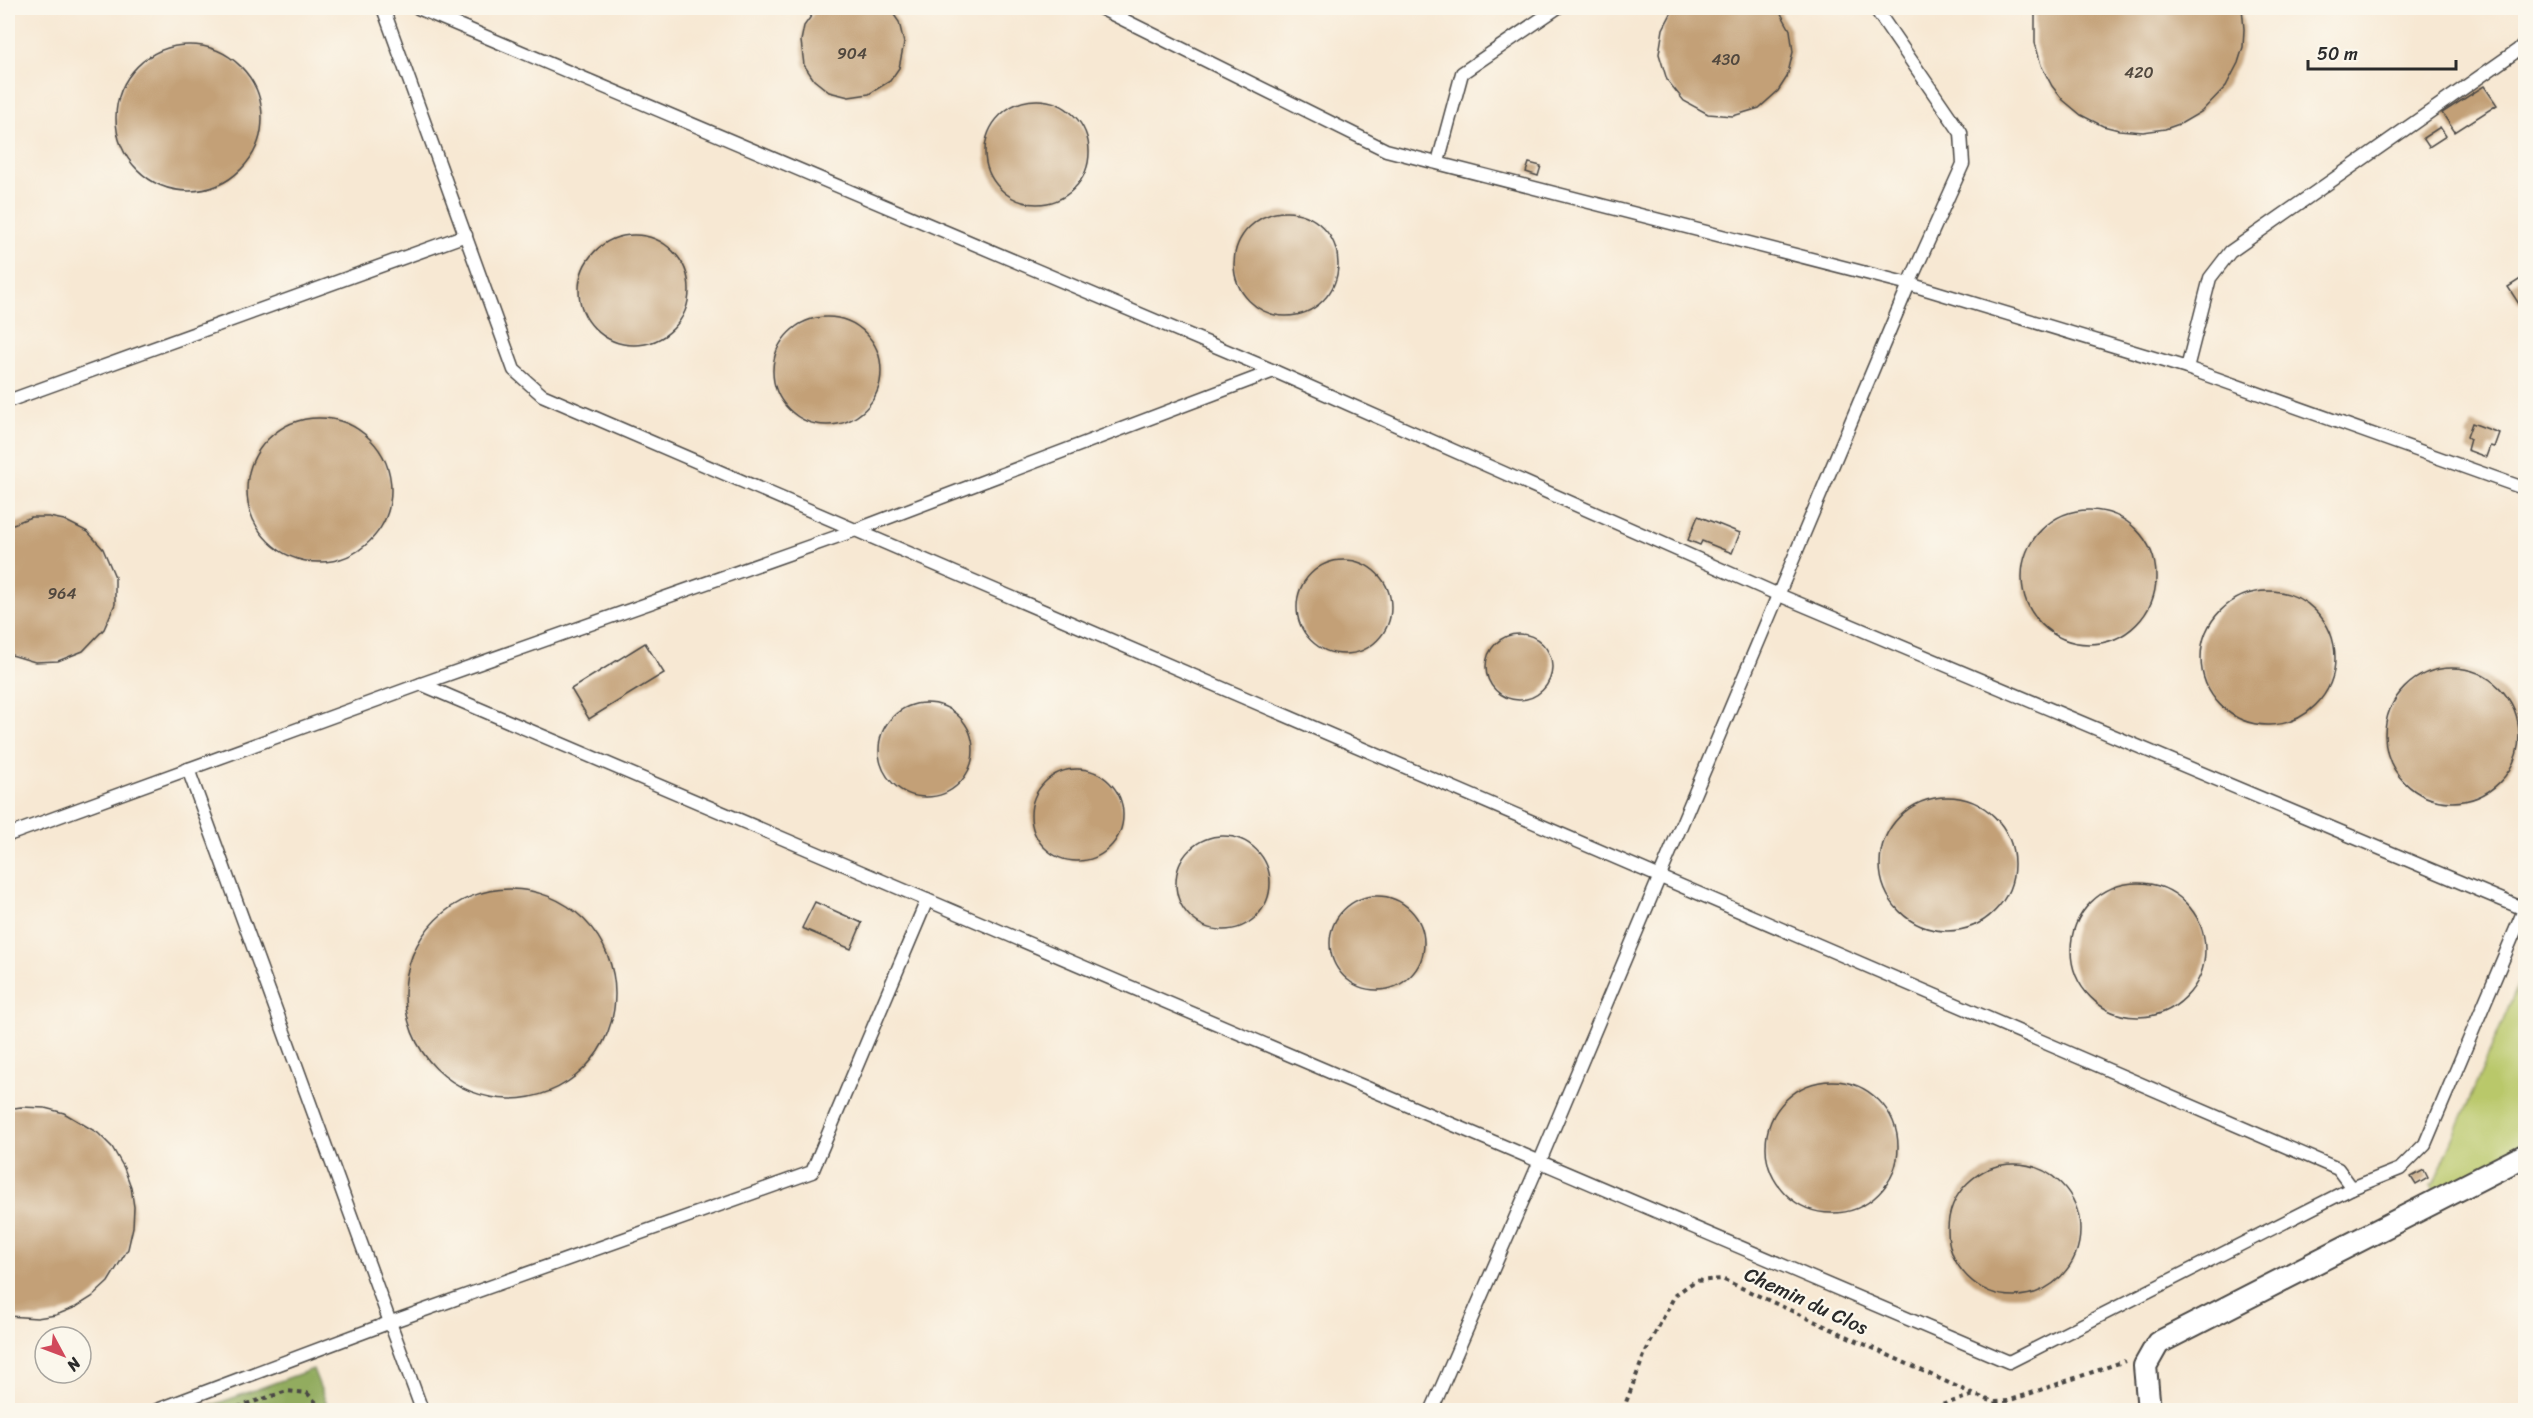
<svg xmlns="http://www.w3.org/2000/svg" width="2533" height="1418" font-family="Sriracha,sans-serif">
  <rect width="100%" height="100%" fill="#fbf7ec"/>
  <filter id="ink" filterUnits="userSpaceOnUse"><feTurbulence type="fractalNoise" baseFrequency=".0167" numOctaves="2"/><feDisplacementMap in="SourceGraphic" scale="12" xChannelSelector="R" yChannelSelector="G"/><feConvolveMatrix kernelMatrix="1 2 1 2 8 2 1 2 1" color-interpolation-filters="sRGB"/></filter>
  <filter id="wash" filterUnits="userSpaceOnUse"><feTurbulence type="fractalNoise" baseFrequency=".008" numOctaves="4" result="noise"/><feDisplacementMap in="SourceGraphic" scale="24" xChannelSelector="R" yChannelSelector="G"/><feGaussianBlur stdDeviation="1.35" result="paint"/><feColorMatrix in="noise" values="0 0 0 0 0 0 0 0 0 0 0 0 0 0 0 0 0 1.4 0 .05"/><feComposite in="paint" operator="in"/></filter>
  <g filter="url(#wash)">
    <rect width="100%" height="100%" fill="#f7e8d3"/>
    <path fill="#b9c86a" stroke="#727a4a" stroke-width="1.5" d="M2525,969v175l-14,10 -77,37 -3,-6 3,-2z"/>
    <path fill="#92ac5e" stroke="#5e6c44" stroke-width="1.5" d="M313,1369l16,41h-130z"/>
    <g id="blocks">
      <g fill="#c3a077">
        <path d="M817,8l73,1 9,13 5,21 -5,25 -9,13 -21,13 -20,3 -20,-5 -15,-12 -10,-15 -3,-24 3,-15z"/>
        <path d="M1674,8h104l12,22 3,22 -6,25 -9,14 -19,17 -26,8 -25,-2 -24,-13 -17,-21 -8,-26 4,-25z"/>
        <path d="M2035,9l207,-1 2,21 -1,18 -5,16 -12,23 -25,26 -19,11 -17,6 -22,3 -24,-2 -16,-4 -22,-11 -18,-15 -11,-14 -11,-21 -6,-22z"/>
        <circle cx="189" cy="118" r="73"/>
        <path d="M2484,86l13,19 -42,27 -13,-19z"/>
        <circle cx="1037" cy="152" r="52"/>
        <path d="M2440,127l6,9 -17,11 -6,-9z"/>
        <path d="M1529,163l12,3 -3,10 -12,-4z"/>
        <circle cx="1286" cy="264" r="52"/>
        <circle cx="634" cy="290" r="55"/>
        <path d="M2522,278l4,6v16l-7,4 -11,-17z"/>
        <circle cx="827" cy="371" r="54"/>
        <circle cx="319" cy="490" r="72"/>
        <path d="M2472,423l27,10 -5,14 -4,-1 -4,11 -19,-7 3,-11 -3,-2z"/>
        <circle cx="2089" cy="577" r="67"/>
        <path d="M1698,516l42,17 -8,20 -30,-12 -2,4 -12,-5z"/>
        <path d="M31,517h18l15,3 24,12 15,17 12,28v27l-11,25 -21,22 -25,10 -23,1 -27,-8v-128z"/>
        <circle cx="1344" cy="607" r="47"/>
        <circle cx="2268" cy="658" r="67"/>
        <circle cx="1519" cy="667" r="33"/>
        <path d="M645,643l19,30 -75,46 -18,-30z"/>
        <circle cx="2452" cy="735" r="67"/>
        <circle cx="926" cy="750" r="47"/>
        <circle cx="1077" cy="815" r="46"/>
        <circle cx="1947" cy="864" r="67"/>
        <circle cx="1223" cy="883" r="47"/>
        <circle cx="2138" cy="950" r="67"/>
        <circle cx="510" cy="994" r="105"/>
        <circle cx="1377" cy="943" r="47"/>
        <path d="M815,902l47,21 -11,26 -49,-21z"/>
        <circle cx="1832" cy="1147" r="66"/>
        <path d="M21,1107l24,1 19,5 34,20 14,14 12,21 7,19 3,20 -1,20 -5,22 -20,33 -16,15 -16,10 -20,8 -19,3 -29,-2v-207z"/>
        <circle cx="2014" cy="1230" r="66"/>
        <path d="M2424,1170l4,8 -12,7 -5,-8z"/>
      </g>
    </g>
  </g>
  <g filter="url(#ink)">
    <use href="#blocks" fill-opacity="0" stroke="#4a4744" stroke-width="1.5"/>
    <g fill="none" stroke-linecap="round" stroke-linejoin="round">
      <defs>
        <g id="lane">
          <path d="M383,8l131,362 28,25 1796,774 14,19 -343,174 -1588,-678"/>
          <path d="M418,8l856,363 505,224 745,314"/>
          <path d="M1100,8l286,142 523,134 278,84 339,121"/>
          <path d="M1438,162l24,-89 95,-65"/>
          <path d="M2187,368l23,-90 20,-26 288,-202 8,-9"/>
          <path d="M8,401l458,-166"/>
          <path d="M188,769l234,641"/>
          <path d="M8,835l413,-151 432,-153 421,-160"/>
          <path d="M2352,1188l48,-19 25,-25 101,-239"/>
          <path d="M157,1410l234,-88 421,-150 115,-272"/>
          <path d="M1436,1410l-3,-3 107,-246 369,-877 54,-120 -2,-31 -86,-125"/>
        </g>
        <path id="street" d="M2149,1410l-4,-44 13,-23 368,-188"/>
      </defs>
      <use href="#lane" stroke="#4a4744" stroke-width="15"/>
      <use href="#street" stroke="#4a4744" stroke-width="26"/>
      <g stroke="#4a4744" stroke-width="4" stroke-dasharray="4.5 4.5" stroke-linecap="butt">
        <path d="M1995,1402l13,-1 117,-40"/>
        <path d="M229,1410l58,-19 20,2 16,17"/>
        <path d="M1623,1410l22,-57 30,-58 20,-14 27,-2 253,116 41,15"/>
        <path d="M1925,1410l49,-15"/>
      </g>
      <use href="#lane" stroke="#fff" stroke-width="12"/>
      <use href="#street" stroke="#fff" stroke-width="22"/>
    </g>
  </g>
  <g text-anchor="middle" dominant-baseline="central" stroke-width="4.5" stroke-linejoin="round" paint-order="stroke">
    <g font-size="16" fill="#51483e">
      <text x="852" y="53">904</text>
      <text x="1726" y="59">430</text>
      <text x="2139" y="72">420</text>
      <text x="62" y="593">964</text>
    </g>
    <g font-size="20" fill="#2b2b2b" stroke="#fbf7ec">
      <text transform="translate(1806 1301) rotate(25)">Chemin du Clos</text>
    </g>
  </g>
  <rect width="2533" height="1418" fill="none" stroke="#fbf7ec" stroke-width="30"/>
  <g transform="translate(63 1355) rotate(131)"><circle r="28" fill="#fbf7ec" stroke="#a8a59f" stroke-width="1.5"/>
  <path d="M0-4.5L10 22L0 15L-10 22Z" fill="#d1495b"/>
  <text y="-9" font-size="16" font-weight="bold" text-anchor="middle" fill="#2b2b2b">N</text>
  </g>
  <path d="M2308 60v9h148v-9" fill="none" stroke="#2b2b2b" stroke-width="3"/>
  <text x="2317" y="60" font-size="18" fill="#2b2b2b" stroke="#fbf7ec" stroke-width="4.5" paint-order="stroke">50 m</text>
</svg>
